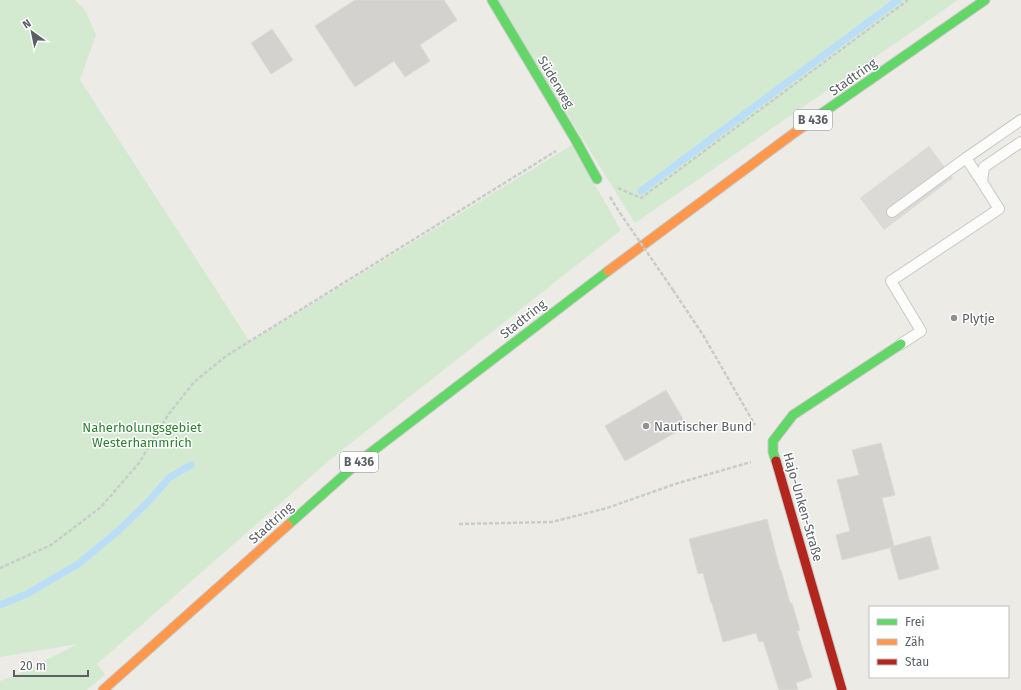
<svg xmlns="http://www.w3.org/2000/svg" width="1021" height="690" font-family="'Fira Sans',sans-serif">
  <rect width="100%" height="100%" fill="#ecebe6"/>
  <path fill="#dcdad6" d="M929,146l24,32 -69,52 -24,-32z"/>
  <g fill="#d3ead0">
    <path d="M0,0h75l10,10 11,25 -16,45 170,262 322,-197 49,85 -289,228 -235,206 8,11 -18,15h-87v-9l16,-6 62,-31 -78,13z"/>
    <path d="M496,0h462l-323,223z"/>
  </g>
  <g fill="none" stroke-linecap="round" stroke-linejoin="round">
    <g stroke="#baddf8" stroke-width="7">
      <path d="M641,191l257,-191"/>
      <path d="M0,605l27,-11 51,-30 39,-32 31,-30 21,-24 22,-13"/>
    </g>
  </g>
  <g fill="#d3d2cf" stroke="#dcdad6">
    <path d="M355,0h89l13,20 -37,25 10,16 -25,16 -11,-16 -39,26 -40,-61z"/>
    <path d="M272,29l21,31 -22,14 -20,-31z"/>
    <path d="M666,390l21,36 -62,35 -20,-35z"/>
    <path d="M881,443l14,52 -13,3 12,48 36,-10 9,33 -40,11 -9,-32 3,-1 -51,13 -6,-25 14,-4 -13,-51 22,-5 -7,-25z"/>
    <path d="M767,519l13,51h1l9,33h2l8,27 -3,1 15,46 -16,6 2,7h-19l-16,-49 -4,1 -3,-9 -33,9 -11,-39h-1l-8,-30 -5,1 -9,-35z"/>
  </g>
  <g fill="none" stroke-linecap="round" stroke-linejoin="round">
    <defs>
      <g id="lane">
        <path d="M966,158l16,24"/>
        <path d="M892,212l74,-54 55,-38"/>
        <path d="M901,344l20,-13 -30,-50 108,-72 -17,-27 2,-15 37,-25"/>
      </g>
      <g id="fast">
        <path d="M492,0l83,139 22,40"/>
        <path d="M818,116l167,-116"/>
        <path d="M776,461l-3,-9v-11l20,-26 108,-71"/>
        <path d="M288,525l73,-65 247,-189"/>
      </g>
      <g id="slow">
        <path d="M608,271l182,-135 28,-20"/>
        <path d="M103,690l185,-165"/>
      </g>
      <path id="jam" d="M776,461l66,229"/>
    </defs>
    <use href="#lane" stroke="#c8c8c7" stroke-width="12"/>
    <use href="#fast" stroke="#c8c9c8" stroke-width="11"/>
    <use href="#slow" stroke="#c8c9c8" stroke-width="11"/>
    <use href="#jam" stroke="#c8c9c8" stroke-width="11"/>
    <g stroke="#c8cdca" stroke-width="2.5" stroke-dasharray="4 2" stroke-linecap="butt">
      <path d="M618,188l23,10 267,-198"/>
      <path d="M610,197l10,16"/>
      <path d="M673,290l30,45 52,90"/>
      <path d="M459,524l93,-2 55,-14 68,-24 76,-22"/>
      <path d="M0,568l51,-23 50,-38 38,-44 29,-48 26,-33 32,-26 330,-205"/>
    </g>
    <use href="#lane" stroke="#fcfcfb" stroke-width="10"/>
    <use href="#fast" stroke="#63d668" stroke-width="9"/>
    <use href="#slow" stroke="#ff974d" stroke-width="9"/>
    <use href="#jam" stroke="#b3261e" stroke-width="9"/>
    <path stroke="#c8cdca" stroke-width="2.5" stroke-dasharray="4 2" stroke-linecap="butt" d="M620,213l53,77"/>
  </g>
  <g fill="#8e9192" stroke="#fff" stroke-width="1.5">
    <circle cx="954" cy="318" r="4"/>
    <circle cx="646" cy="426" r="4"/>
  </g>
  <g text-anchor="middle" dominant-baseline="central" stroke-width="3" stroke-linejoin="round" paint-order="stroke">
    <g fill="#fff" stroke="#8c9093" stroke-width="1">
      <rect x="794" y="110" width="38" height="20" rx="3"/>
      <rect x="340" y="452" width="38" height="20" rx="3"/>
    </g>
    <g font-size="12" font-weight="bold" fill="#5b6065">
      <text x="813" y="120">B 436</text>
      <text x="359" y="462">B 436</text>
    </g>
    <g font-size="13" fill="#5b6065" stroke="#fff">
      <text transform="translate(853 77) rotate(-35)">Stadtring</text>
      <text transform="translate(556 82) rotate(59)">Süderweg</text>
      <text transform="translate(523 319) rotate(-38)">Stadtring</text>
      <text transform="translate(803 507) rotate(74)">Hajo-Unken-Straße</text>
      <text transform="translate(271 523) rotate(-42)">Stadtring</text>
    </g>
    <g font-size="13" fill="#5b6065" stroke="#fff" text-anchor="start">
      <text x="962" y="318">Plytje</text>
      <text x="654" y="426">Nautischer Bund</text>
    </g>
    <g font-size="13" fill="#2d8231" stroke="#fff">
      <text x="142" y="427">Naherholungsgebiet<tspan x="142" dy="15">Westerhammrich</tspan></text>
    </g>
  </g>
  <rect x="869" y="606" width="140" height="72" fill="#ffffff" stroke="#bdbfc1"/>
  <rect x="877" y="619" width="20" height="6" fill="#63d668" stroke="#bdbfc1"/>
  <text x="905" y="626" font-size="12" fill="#5b6065">Frei</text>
  <rect x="877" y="639" width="20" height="6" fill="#ff974d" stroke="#bdbfc1"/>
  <text x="905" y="646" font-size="12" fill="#5b6065">Zäh</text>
  <rect x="877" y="659" width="20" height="6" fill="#b3261e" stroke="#bdbfc1"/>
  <text x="905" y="666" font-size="12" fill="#5b6065">Stau</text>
  <g transform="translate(32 32) rotate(327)" stroke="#ffffff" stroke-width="3" paint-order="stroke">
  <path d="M0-3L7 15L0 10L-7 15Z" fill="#5b6065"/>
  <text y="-6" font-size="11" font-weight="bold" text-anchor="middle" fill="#5b6065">N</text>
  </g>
  <path d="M14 670v6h74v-6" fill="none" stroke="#5b6065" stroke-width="2"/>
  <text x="20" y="670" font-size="12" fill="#5b6065" stroke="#ffffff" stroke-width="3" paint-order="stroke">20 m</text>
</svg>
